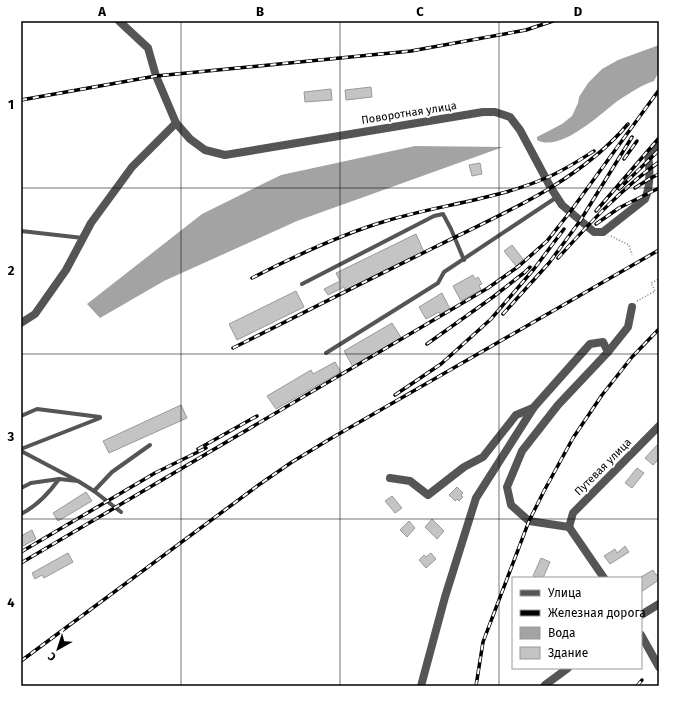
<svg xmlns="http://www.w3.org/2000/svg" width="680" height="707" font-family="'Fira Sans',sans-serif">
  <rect width="100%" height="100%" fill="#fff"/>
  <g fill="#a3a3a3">
    <path d="M659,45v26l-5,10c-13,4 -24,12 -35,19 -18,13 -58,53 -82,40v-3l25,-13 10,-8 6,-13 1,-6 9,-14 14,-14 16,-9z"/>
    <path d="M415,146l88,1 -206,74 -133,60 -64,37 -13,-14 115,-90 79,-39z"/>
  </g>
  <g fill="#c4c4c4" stroke="#999">
    <path d="M371,87l1,10 -26,3 -1,-10z"/>
    <path d="M331,89l1,11 -27,2 -1,-10z"/>
    <path d="M480,163l2,11 -10,2 -3,-11z"/>
    <path d="M416,234l8,18 -79,38 -1,-3 -16,8 -4,-6 16,-8 -4,-8z"/>
    <path d="M512,245l11,14 -7,7 -12,-15z"/>
    <path d="M473,275l2,4 3,-2 4,7 -3,1 2,5 -20,11 -8,-15z"/>
    <path d="M296,291l8,16 -67,33 -8,-16z"/>
    <path d="M442,293l8,16 -10,5 -1,-2 -13,7 -7,-12z"/>
    <path d="M392,323l10,16 -49,28 -9,-16z"/>
    <path d="M335,362l6,10 -65,37 -9,-13 44,-26 2,4z"/>
    <path d="M181,405l6,13 -78,35 -6,-12z"/>
    <path d="M659,443v16l-6,6 -8,-7z"/>
    <path d="M637,468l7,5 -12,15 -7,-5z"/>
    <path d="M457,487l6,6 -2,2 2,2 -4,4 -2,-2 -2,2 -6,-6z"/>
    <path d="M86,492l6,9 -34,20 -5,-8z"/>
    <path d="M392,496l10,12 -7,5 -10,-12z"/>
    <path d="M432,519l12,12 -7,8 -12,-12z"/>
    <path d="M409,521l6,7 -8,9 -7,-7z"/>
    <path d="M32,530l4,9 -15,8v-11z"/>
    <path d="M625,546l4,6 -19,12 -6,-8 11,-7 2,4z"/>
    <path d="M68,553l5,9 -29,16 -2,-3 -7,4 -3,-6z"/>
    <path d="M431,553l5,6 -10,9 -7,-8 5,-5 2,2z"/>
    <path d="M541,558l9,4 -7,16h-6l-4,-2z"/>
    <path d="M653,570l3,5 3,-2v7l-18,12v-15z"/>
  </g>
  <g fill="none" stroke-linecap="round" stroke-linejoin="round">
    <g stroke="#777" stroke-width="1.5" stroke-dasharray="1 2" stroke-linecap="butt">
      <path d="M611,236l18,9 3,10"/>
      <path d="M637,301l18,-10 -4,-8 8,-4"/>
    </g>
    <g stroke="#555" stroke-width="4">
      <path d="M21,231l62,7"/>
      <path d="M302,284l132,-68 9,-2 8,15 13,31"/>
      <path d="M326,353l112,-70 6,-11 113,-75"/>
      <path d="M21,416l16,-7 63,8"/>
      <path d="M21,449l79,-31"/>
      <path d="M21,451l55,29"/>
      <path d="M21,488l10,-5 28,-4 19,2 16,10 27,21"/>
      <path d="M94,491l18,-19 38,-27"/>
      <path d="M21,514c16,-8 28,-21 38,-35"/>
    </g>
    <g stroke="#555" stroke-width="8">
      <path d="M119,21l29,27 8,28 20,47 14,16 15,11 20,5 258,-43h12l15,5 10,13 31,58 11,17 32,27h9l42,-33c6,-13 5,-30 3,-45l11,-10"/>
      <path d="M21,323l14,-9 31,-44 25,-47 41,-56 44,-44"/>
      <path d="M608,352l20,-25 4,-20"/>
      <path d="M390,478l20,3 18,14 36,-28 19,-10 33,-42 17,-7"/>
      <path d="M569,527l4,-14 86,-87"/>
      <path d="M569,527l35,51"/>
      <path d="M641,615l18,-11"/>
      <path d="M641,635l18,32"/>
      <path d="M545,685l23,-17"/>
      <path d="M421,686l24,-89 31,-99 58,-91 56,-63 13,-2 5,10 -50,53 -36,46 -15,36 4,18 18,16 40,6"/>
    </g>
    <defs>
      <g id="rail">
        <path d="M21,100l135,-24 255,-25 115,-21 27,-9"/>
        <path d="M624,159l13,-18"/>
        <path d="M635,188l14,-9 10,-5"/>
        <path d="M619,189l40,-39"/>
        <path d="M596,211l63,-73"/>
        <path d="M596,224l23,-16 40,-20"/>
        <path d="M558,258c31,-34 63,-69 101,-96"/>
        <path d="M252,278c43,-22 87,-43 134,-57 52,-16 109,-21 160,-43 17,-7 32,-17 48,-27"/>
        <path d="M503,314l46,-51 31,-42 52,-84"/>
        <path d="M427,344l66,-47 32,-25 5,-5"/>
        <path d="M233,348c66,-33 133,-67 200,-100 68,-34 144,-64 195,-124"/>
        <path d="M395,395l46,-31 50,-45 43,-50 30,-40"/>
        <path d="M198,449l59,-33"/>
        <path d="M21,552l134,-79 51,-25"/>
        <path d="M21,563l467,-275 31,-22 28,-25 23,-29 89,-122"/>
        <path d="M21,661l239,-177 32,-22 38,-23 329,-189"/>
        <path d="M476,686l7,-44 46,-121 15,-30 29,-53 29,-43 30,-38 27,-28"/>
        <path d="M637,686l5,-6"/>
      </g>
    </defs>
    <use href="#rail" stroke="#000" stroke-width="3.5"/>
    <use href="#rail" stroke="#fff" stroke-width="2" stroke-dasharray="6" stroke-linecap="butt"/>
  </g>
  <path fill="none" stroke="#000" stroke-width="1" stroke-opacity="0.55" d="M181,21v665M340,21v665M499,21v665M21,188h638M21,354h638M21,519h638"/>
  <g text-anchor="middle" dominant-baseline="central" stroke-width="4" stroke-linejoin="round" paint-order="stroke">
    <g font-size="11" fill="#000" stroke="#fff">
      <text transform="translate(409 113) rotate(-9)">Поворотная улица</text>
      <text transform="translate(603 467) rotate(-45)">Путевая улица</text>
    </g>
  </g>
  <rect width="680" height="707" fill="none" stroke="#ffffff" stroke-width="44"/>
  <rect x="512" y="577" width="130" height="92" fill="#ffffff" stroke="#999999"/>
  <rect x="520" y="590" width="20" height="6" fill="#555555" stroke="#999999"/>
  <text x="548" y="597" font-size="12" fill="#000000">Улица</text>
  <rect x="520" y="610" width="20" height="6" fill="#000000" stroke="#999999"/>
  <text x="548" y="617" font-size="12" fill="#000000">Железная дорога</text>
  <rect x="520" y="627" width="20" height="12" fill="#a3a3a3" stroke="#999999"/>
  <text x="548" y="637" font-size="12" fill="#000000">Вода</text>
  <rect x="520" y="647" width="20" height="12" fill="#c4c4c4" stroke="#999999"/>
  <text x="548" y="657" font-size="12" fill="#000000">Здание</text>
  <g transform="translate(58 649) rotate(219)" stroke="#ffffff" stroke-width="3" paint-order="stroke">
  <path d="M0-3L7 15L0 10L-7 15Z" fill="#000000"/>
  <text y="-6" font-size="11" font-weight="bold" text-anchor="middle" fill="#000000">С</text>
  </g>
  <rect x="22" y="22" width="636" height="663" fill="none" stroke="#000" stroke-width="1.5"/>
  <g font-size="13" text-anchor="middle" font-weight="bold" fill="#000">
    <text x="102" y="16">A</text>
    <text x="260" y="16">B</text>
    <text x="420" y="16">C</text>
    <text x="578" y="16">D</text>
    <text x="11" y="109">1</text>
    <text x="11" y="275">2</text>
    <text x="11" y="441">3</text>
    <text x="11" y="607">4</text>
  </g>
</svg>
